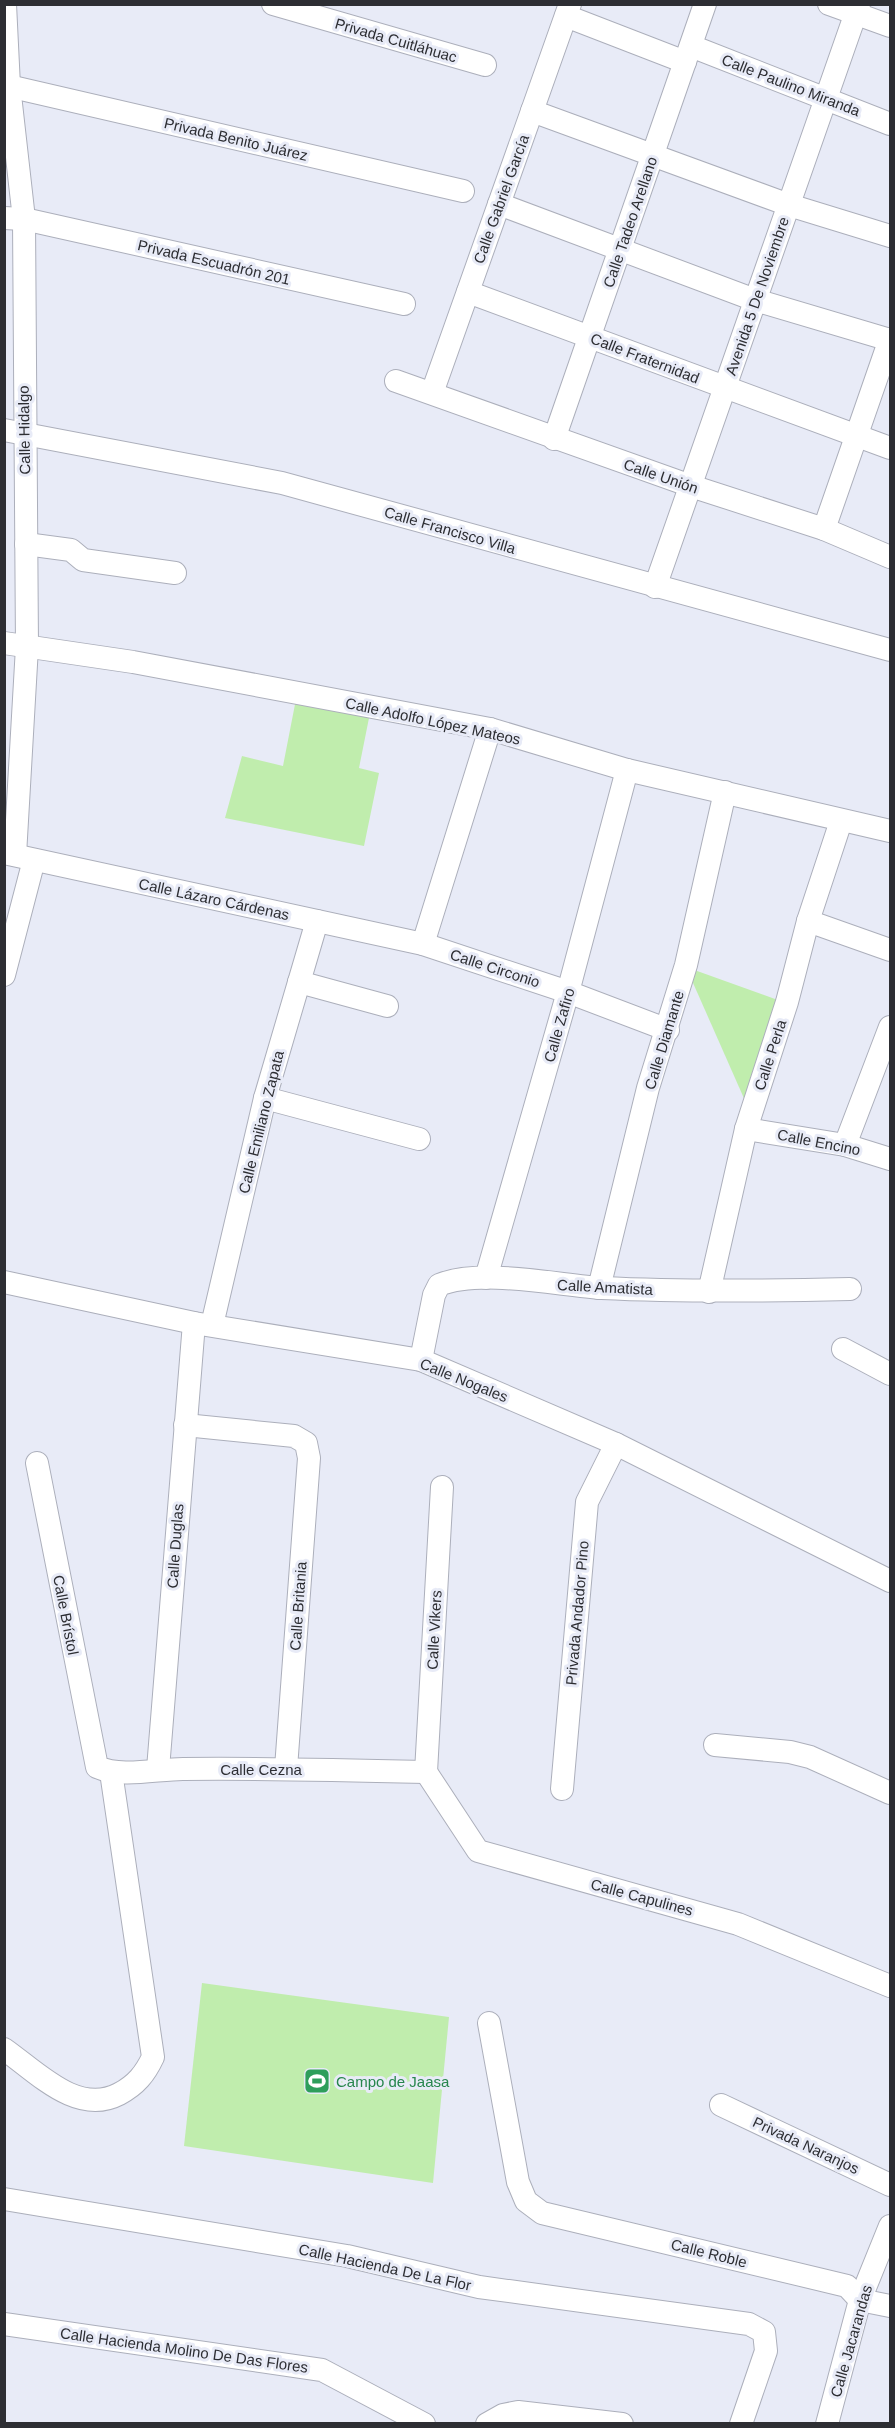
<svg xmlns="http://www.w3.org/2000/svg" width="895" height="2428" font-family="Helvetica,sans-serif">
  <rect width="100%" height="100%" fill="#e8ebf7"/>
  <g fill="#c0edad">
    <path d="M297,694l74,14 -12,60 20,5 -15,73 -139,-28 17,-62 41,10z"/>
    <path d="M686,967l100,36 -36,109z"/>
    <path d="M202,1983l247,34 -16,166 -249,-37z"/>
  </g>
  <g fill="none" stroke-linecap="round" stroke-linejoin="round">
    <defs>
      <g id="minor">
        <path d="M5,4l4,82 15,133 3,428 -12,208"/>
        <path d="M273,4l212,61"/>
        <path d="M829,4l61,22"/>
        <path d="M566,16l119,46"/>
        <path d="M691,46l199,78"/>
        <path d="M4,85l459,106"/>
        <path d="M532,111l257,94 101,31"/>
        <path d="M499,204l256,96 135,40"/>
        <path d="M4,218l20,1 380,85"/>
        <path d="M468,292l422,156"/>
        <path d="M396,381l295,105 133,43 66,28"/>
        <path d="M432,393l138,-389"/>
        <path d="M4,430l278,53 608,167"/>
        <path d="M554,439l151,-435"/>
        <path d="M824,529l66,-190"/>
        <path d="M26,544l45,6 12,10 92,13"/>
        <path d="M655,587l204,-583"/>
        <path d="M4,643l129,19 357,67 137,41 263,61"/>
        <path d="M4,853l419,91 145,48 100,38"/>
        <path d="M808,921l82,29"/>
        <path d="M423,944l67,-215"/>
        <path d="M4,975l30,-115"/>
        <path d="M299,982l88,24"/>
        <path d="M265,1098l154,41"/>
        <path d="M746,1129l99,16 45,14"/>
        <path d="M845,1145l45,-118"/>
        <path d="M486,1278l82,-286 59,-222"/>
        <path d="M4,1282l190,41 227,37 195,84 274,137"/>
        <path d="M599,1288l49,-200 38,-123 39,-173"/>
        <path d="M709,1292l37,-163 41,-127 21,-81 33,-100"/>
        <path d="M212,1325l53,-227 52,-177"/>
        <path d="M843,1349l47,25"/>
        <path d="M421,1360l13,-65 5,-10c41,-17 118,0 163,3 83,4 165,3 248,1"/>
        <path d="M185,1425l109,11 12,7 3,15 -23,310"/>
        <path d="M37,1463l60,304c24,11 60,2 86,2 81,-1 162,1 243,3"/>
        <path d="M715,1745l75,7 20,5 80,36"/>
        <path d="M158,1769l36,-446"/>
        <path d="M426,1772l52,79 260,73 152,62"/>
        <path d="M426,1772l16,-285"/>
        <path d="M562,1789l25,-287 29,-58"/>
        <path d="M489,2023l29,159 8,19 16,12 305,73 13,14 30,6"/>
        <path d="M4,2049c33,23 73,67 115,45 17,-9 26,-20 34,-37l-42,-285"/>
        <path d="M721,2105l169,80"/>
        <path d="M4,2199l343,57 132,31 270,37 15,8 2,19 -25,73"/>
        <path d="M4,2324l318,46 102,54"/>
        <path d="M487,2424l16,-9 15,-3 104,12"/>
        <path d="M827,2424l33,-124 30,-74"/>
      </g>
    </defs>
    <use href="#minor" stroke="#acafbb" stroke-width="24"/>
    <use href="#minor" stroke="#fff" stroke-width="22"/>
  </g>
  <defs>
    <symbol id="stadium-square" viewBox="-11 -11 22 22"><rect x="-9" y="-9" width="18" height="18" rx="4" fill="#2e9e5b" stroke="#e8ebf7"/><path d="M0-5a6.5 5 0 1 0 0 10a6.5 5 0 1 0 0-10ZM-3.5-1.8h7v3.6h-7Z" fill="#fff"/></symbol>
  </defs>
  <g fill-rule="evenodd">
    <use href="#stadium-square" x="302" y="2066" width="30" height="30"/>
  </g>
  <g text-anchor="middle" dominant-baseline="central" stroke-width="6" stroke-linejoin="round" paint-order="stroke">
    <g font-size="15" fill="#2d2e33" stroke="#e8ebf7">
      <text transform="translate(396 40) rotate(16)">Privada Cuitláhuac</text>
      <text transform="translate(791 85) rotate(21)">Calle Paulino Miranda</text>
      <text transform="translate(236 139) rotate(13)">Privada Benito Juárez</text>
      <text transform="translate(501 199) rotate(-70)">Calle Gabriel García</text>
      <text transform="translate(630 222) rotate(-71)">Calle Tadeo Arellano</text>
      <text transform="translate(214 262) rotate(13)">Privada Escuadrón 201</text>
      <text transform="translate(757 296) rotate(-71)">Avenida 5 De Noviembre</text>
      <text transform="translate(645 358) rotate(21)">Calle Fraternidad</text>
      <text transform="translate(24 430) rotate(-91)">Calle Hidalgo</text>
      <text transform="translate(661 476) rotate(19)">Calle Unión</text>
      <text transform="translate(450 530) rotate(16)">Calle Francisco Villa</text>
      <text transform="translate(433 721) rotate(12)">Calle Adolfo López Mateos</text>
      <text transform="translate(214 899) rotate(12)">Calle Lázaro Cárdenas</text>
      <text transform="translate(495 968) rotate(18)">Calle Circonio</text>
      <text transform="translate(559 1025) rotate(-74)">Calle Zafiro</text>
      <text transform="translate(664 1040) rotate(-73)">Calle Diamante</text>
      <text transform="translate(770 1055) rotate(-72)">Calle Perla</text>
      <text transform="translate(261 1122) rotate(-76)">Calle Emiliano Zapata</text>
      <text transform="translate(819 1142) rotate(11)">Calle Encino</text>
      <text transform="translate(605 1287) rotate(3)">Calle Amatista</text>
      <text transform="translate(464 1380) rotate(22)">Calle Nogales</text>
      <text transform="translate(175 1546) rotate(-86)">Calle Duglas</text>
      <text transform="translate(298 1606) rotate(-86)">Calle Britania</text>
      <text transform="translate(577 1613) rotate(-85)">Privada Andador Pino</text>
      <text transform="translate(66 1615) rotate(79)">Calle Brístol</text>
      <text transform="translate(434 1630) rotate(-87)">Calle Vikers</text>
      <text x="261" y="1769">Calle Cezna</text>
      <text transform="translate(642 1897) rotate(15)">Calle Capulines</text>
      <text transform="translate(806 2145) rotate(25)">Privada Naranjos</text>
      <text transform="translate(709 2253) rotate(14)">Calle Roble</text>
      <text transform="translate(385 2267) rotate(12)">Calle Hacienda De La Flor</text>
      <text transform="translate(851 2341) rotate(-74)">Calle Jacarandas</text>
      <text transform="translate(184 2350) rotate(8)">Calle Hacienda Molino De Das Flores</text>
    </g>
    <g font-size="15" fill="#27864d" stroke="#e8ebf7" text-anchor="start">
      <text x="336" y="2081">Campo de Jaasa</text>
    </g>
  </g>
  <rect width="895" height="2428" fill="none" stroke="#2d2e33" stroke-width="12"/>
</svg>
